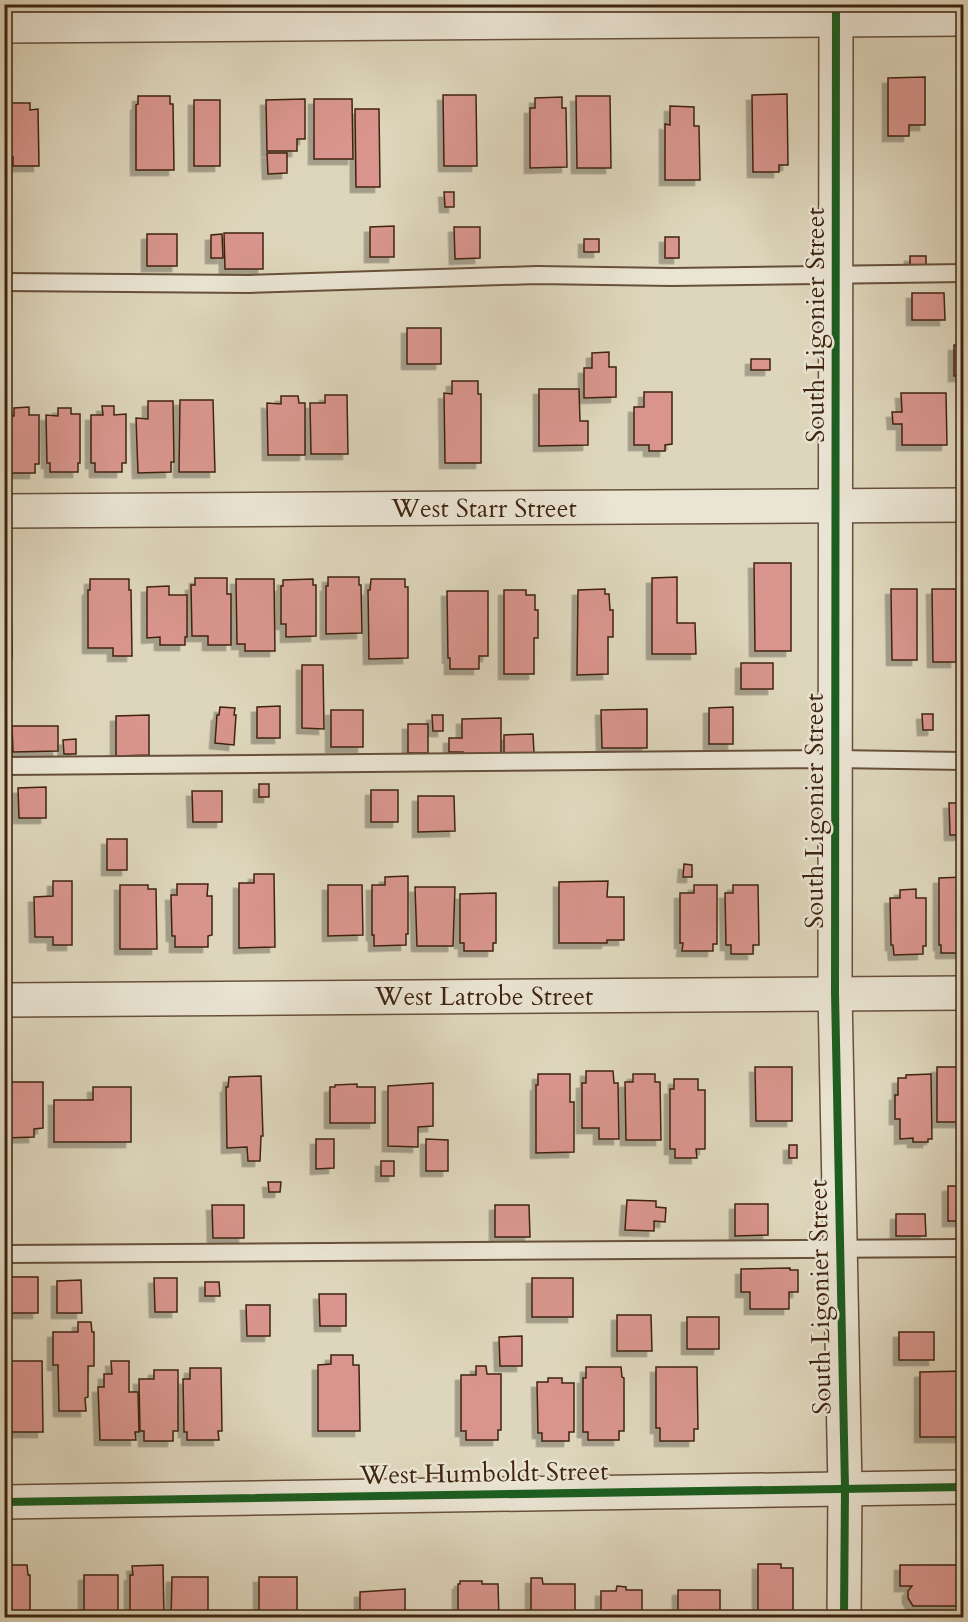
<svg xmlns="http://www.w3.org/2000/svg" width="968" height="1622" font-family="Cardo,serif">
  <defs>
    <filter id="shadow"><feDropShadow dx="-5.5" dy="5.5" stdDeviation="0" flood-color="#0004"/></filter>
  </defs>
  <rect width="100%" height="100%" fill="#ded6bc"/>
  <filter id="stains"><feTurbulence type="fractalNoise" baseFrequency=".00333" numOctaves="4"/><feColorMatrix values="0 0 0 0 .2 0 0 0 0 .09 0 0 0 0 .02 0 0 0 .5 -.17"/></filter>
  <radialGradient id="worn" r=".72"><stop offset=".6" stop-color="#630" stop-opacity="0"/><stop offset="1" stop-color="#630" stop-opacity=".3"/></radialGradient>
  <g fill="#d9958d" stroke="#3f240f" stroke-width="1.5" filter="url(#shadow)">
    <path d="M925,77v48h-16v11h-21v-58z"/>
    <path d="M787,94l1,71h-9v7h-26l-1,-77z"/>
    <path d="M443,95h33l1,71h-33z"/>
    <path d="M138,96h32v8h3l1,66h-38v-65l2,-1z"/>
    <path d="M576,96h34l1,72h-34z"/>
    <path d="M562,97v11h4l1,59 -37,1v-60h5v-10z"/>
    <path d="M305,99v40h-8v12h-30l-1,-51z"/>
    <path d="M314,99h38l1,60h-39z"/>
    <rect x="194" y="100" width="26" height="66"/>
    <path d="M6,103h24v7l8,-1 1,57h-26v-9h-9z"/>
    <path d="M670,106l24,1v19h5l1,54h-35v-56l5,1z"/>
    <path d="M355,109h24l1,78h-24z"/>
    <path d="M267,153h20v20l-19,1z"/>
    <path d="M444,192h10v15h-9z"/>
    <path d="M394,226v31h-24v-30z"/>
    <path d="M454,227h26v31l-25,1z"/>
    <path d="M224,233h39v36h-38z"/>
    <rect x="147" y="234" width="30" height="32"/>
    <path d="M222,234l1,24h-12v-23z"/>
    <rect x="665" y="237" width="14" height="21"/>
    <rect x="584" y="239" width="15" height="13"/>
    <rect x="910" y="256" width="16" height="10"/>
    <path d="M912,293h32l1,27h-33z"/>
    <rect x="407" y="328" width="34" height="36"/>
    <rect x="954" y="345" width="10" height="31"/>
    <path d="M609,352v15h7v30l-32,1v-30h8v-15z"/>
    <rect x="751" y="359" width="19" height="11"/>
    <path d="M452,381h26v13h3v69h-36l-1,-70 8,1z"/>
    <path d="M539,389h40l1,32h8v24l-49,1z"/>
    <path d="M644,392h28v52l-7,1v6h-16v-6h-15v-38h10z"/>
    <path d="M901,393h45l1,52h-45v-21h-9l-1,-12h10z"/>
    <path d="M325,395h22l1,59h-37l-1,-51h15z"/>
    <path d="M281,396h17l1,7h6v52h-37l-1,-52 14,1z"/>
    <path d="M180,400h33l2,72h-36z"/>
    <path d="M148,401h25l1,61h-3v10l-33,1 -2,-55 12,1z"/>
    <path d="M102,406h12v9l12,-1v49h-4v9h-27v-9h-4v-48h12z"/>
    <path d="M29,407v8h10v49h-4v9h-26v-9h-4l-1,-48h10v-8z"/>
    <path d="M58,408h13v6h9v49h-2v9h-28v-9h-3l-1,-48 12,1z"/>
    <path d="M754,563h37v88h-36z"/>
    <path d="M328,577h31v8h2l1,48 -36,1v-48h2z"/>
    <path d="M677,577v46h18l1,31h-44v-76z"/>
    <path d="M195,578h32v16h4v51h-23v-9h-16l-1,-51h4z"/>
    <path d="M90,579h39v11h2l1,66h-19v-8h-25v-58h2z"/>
    <path d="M236,579h38l1,72h-30v-7h-8z"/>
    <path d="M313,579v6h3v51l-30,1v-13h-5v-38h2v-6z"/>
    <path d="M371,579h34v8h3v71l-39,1 -1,-69h2z"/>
    <path d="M4,580h3l1,9h3l1,69h-8z"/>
    <path d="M169,586v9h18v42h-2v8h-25v-8l-13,1v-51z"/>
    <path d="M605,589v5h4l1,16h3v27h-5v37l-31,1 1,-85z"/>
    <path d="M891,589h26v71h-25z"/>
    <path d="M932,589h24v73h-23z"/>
    <path d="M504,590h22v5h9v15h3v28h-4v36h-30z"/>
    <path d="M961,590h3v44h-2z"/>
    <path d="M447,591h41v65h-9v13h-29v-11h-2z"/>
    <rect x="741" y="663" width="32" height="26"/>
    <path d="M302,665h21l1,64 -22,-1z"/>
    <path d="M280,706v32h-23v-31z"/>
    <path d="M220,707l15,1 -1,7h2l-2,30 -19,-2 2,-28h2z"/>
    <path d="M733,707v37h-24v-36z"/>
    <path d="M647,709v39h-45l-1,-38z"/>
    <rect x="331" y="710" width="32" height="37"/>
    <path d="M922,714h11v16h-10z"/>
    <path d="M149,715v40l-33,1v-40z"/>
    <path d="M432,715h11v16h-10z"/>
    <path d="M501,718v36l-38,1v-3h-14v-14h13v-19z"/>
    <rect x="408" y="724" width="20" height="29"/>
    <path d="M12,726h46v25l-45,1z"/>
    <path d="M533,734l1,19 -30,1v-19z"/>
    <path d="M76,739v15h-12l-1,-14z"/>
    <rect x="259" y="784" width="10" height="13"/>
    <path d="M46,787v31h-27l-1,-30z"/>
    <rect x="371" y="790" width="27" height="32"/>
    <path d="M192,791h30v31h-29z"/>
    <path d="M418,796h36l1,35 -37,1z"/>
    <path d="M949,803h15v32h-14z"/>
    <rect x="107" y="839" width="20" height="31"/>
    <path d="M684,864l8,1v12h-9z"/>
    <path d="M254,874h20l1,73 -36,1v-65h15z"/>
    <path d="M408,876v58h-2v11l-32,1v-11h-2v-50h13v-8z"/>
    <path d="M964,877v76h-23v-8h-2v-67z"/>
    <path d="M53,881h19v64h-19v-8h-18l-1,-40 19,-1z"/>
    <path d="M608,881l-1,16h17v43h-17v3h-48v-61z"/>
    <path d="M177,884h31l-1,12h5v39l-4,1v11h-33v-11h-3l-1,-41h6z"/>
    <path d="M120,885h28v4h8l1,60h-37z"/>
    <path d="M328,885h34l1,50 -35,1z"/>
    <path d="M694,885h23v59h-4v7h-31l1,-8h-3v-50h14z"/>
    <path d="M733,885h25l1,60h-6v9h-22v-9h-5l-1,-52h8z"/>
    <path d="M415,887h40l-2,59h-36z"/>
    <path d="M916,889v9h10v48h-3v8l-29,1 -1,-10h-2l-1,-47h10v-8z"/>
    <path d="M496,893v50h-3v8h-29v-8h-4v-49z"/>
    <path d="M755,1067h37v54h-36z"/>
    <rect x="937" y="1067" width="27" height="55"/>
    <path d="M586,1071h27l1,12h4l1,56h-20v-11h-17v-45h4z"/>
    <path d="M538,1074h32v28h4v50l-38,1v-68h2z"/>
    <path d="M633,1074h22v8h5l1,58h-35l-1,-58h8z"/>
    <path d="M931,1074l1,65h-4v3h-15v-4l-13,1v-20h-5v-24h3v-17h8v-3z"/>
    <path d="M261,1076l2,60h-2l-1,25h-12l-1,-14 -20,1 -1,-61h2l1,-10z"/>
    <path d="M674,1079h24v11h7v59h-9l1,9h-22v-9h-5v-60h4z"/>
    <path d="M5,1082h38v46l-9,1v8l-28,1z"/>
    <path d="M433,1083v43l-15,1v20l-30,-1v-60z"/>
    <path d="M357,1084v3h18v36h-45v-36h5v-2z"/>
    <path d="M93,1087h38v55h-77v-42h39z"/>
    <path d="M316,1139h18v29l-18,1z"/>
    <path d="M426,1139l22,1v31h-22z"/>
    <rect x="789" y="1145" width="8" height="13"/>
    <rect x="381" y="1161" width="13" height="15"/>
    <path d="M268,1182h13l-1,10h-11z"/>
    <rect x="948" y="1186" width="16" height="35"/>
    <path d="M627,1200l29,1v6l10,1 -1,14 -11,-1v10l-29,-1z"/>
    <path d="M735,1204h33v31l-33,1z"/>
    <path d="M212,1205h32v33h-31z"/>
    <path d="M495,1205h34l1,32h-35z"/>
    <path d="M896,1214h29l1,22h-30z"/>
    <path d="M790,1268v2h8v22h-9v17h-39v-17h-9v-23z"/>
    <rect x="8" y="1277" width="30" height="36"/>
    <path d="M154,1278h23v34h-22z"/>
    <rect x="532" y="1278" width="41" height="39"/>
    <path d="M81,1280l1,33h-25v-32z"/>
    <path d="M205,1282h14l1,14h-15z"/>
    <path d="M319,1294h27v32h-26z"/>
    <path d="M246,1305h24v31h-23z"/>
    <path d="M617,1315h34l1,36h-35z"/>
    <rect x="687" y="1317" width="32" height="32"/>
    <path d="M78,1322h13l1,10h2v34h-6v31l-3,1 1,13h-27l-1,-46h-5v-33h25z"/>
    <rect x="899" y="1332" width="35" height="28"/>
    <path d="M522,1336v30h-22l-1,-29z"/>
    <path d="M331,1355h22v10h6l1,66h-42v-66l13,-1z"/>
    <path d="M7,1361h35l1,71h-35z"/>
    <path d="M111,1361h18v31h9l1,40h-4l1,8h-36l-2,-53h6v-13h8z"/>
    <path d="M476,1366h10l1,8h14v56h-3v10h-32v-9h-5v-56h15z"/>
    <path d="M586,1367h35l1,10 2,1v53h-5v9h-31v-8h-5v-54h3z"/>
    <path d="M656,1367h41l1,62h-4v12h-34v-13h-4z"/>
    <path d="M190,1368h31l1,63h-4l1,9h-32v-8h-3l-1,-53h7z"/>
    <path d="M154,1370h24v61h-5v10h-29v-10h-4l-1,-52h15z"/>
    <path d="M964,1371v66h-44v-65z"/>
    <path d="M548,1378h14v5h12v49h-5v9h-27v-8h-4l-1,-51h11z"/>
    <path d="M758,1564h23v4h12v50h-35z"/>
    <path d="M4,1565h23l1,10h2v43h-26z"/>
    <path d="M163,1565l1,53h-34v-43h3l-1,-9z"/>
    <path d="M900,1565h60v41h-47l-5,-8v-7l4,-5h-12z"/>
    <rect x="84" y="1575" width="34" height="43"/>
    <path d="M172,1577h36v41h-37z"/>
    <rect x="259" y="1577" width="38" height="41"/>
    <path d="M531,1578h11l1,6h32v34h-44z"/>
    <path d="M460,1581h22v3h16l1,34h-41v-34h2z"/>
    <path d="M617,1586l9,1v3h16v28h-41v-27h15z"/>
    <path d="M405,1589v29h-45v-26z"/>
    <rect x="678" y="1590" width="42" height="28"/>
  </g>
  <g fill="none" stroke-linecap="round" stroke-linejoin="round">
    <defs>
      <g id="lane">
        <path d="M4,282l245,2 288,-9 135,2 292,-4"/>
        <path d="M4,766l831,-7 129,2"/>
        <path d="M4,1254l960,-6"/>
      </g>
      <g id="street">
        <path d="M836,4l-1,989 10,495 -1,130"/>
        <path d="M4,26l960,-7"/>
        <path d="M4,511l960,-6"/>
        <path d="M4,1000l960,-7"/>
        <path d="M4,1502l960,-15"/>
      </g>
    </defs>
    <use href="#lane" stroke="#67503a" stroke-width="20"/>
    <use href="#street" stroke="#67503a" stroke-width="36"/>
    <use href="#lane" stroke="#eae4d3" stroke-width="16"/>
    <use href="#street" stroke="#eae4d3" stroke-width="33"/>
    <defs>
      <g id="cycleway">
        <path d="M836,4l-1,989 10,495 -1,130"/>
        <path d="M4,1502l960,-15"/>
      </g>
    </defs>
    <use href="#cycleway" stroke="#eae4d3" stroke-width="11"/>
    <use href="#cycleway" stroke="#1b5e20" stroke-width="8"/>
  </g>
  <g text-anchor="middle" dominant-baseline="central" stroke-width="5" stroke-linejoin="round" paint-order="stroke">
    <g font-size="26" fill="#3f240f" stroke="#eae4d3">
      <text transform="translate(815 325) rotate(-90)">South Ligonier Street</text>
      <text x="484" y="508">West Starr Street</text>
      <text transform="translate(814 811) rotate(-90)">South Ligonier Street</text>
      <text x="484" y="996">West Latrobe Street</text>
      <text transform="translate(820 1297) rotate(-91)">South Ligonier Street</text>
      <text transform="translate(484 1473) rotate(-1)">West Humboldt Street</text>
    </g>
  </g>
  <rect width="968" height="1622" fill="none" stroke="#ded6bc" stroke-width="24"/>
  <rect x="6" y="6" width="956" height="1610" fill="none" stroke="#3f240f" stroke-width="3"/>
  <rect x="12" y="12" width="944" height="1598" fill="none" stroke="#3f240f" stroke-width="1.5"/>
  <rect width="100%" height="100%" filter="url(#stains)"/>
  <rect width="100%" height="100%" fill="url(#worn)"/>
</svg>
